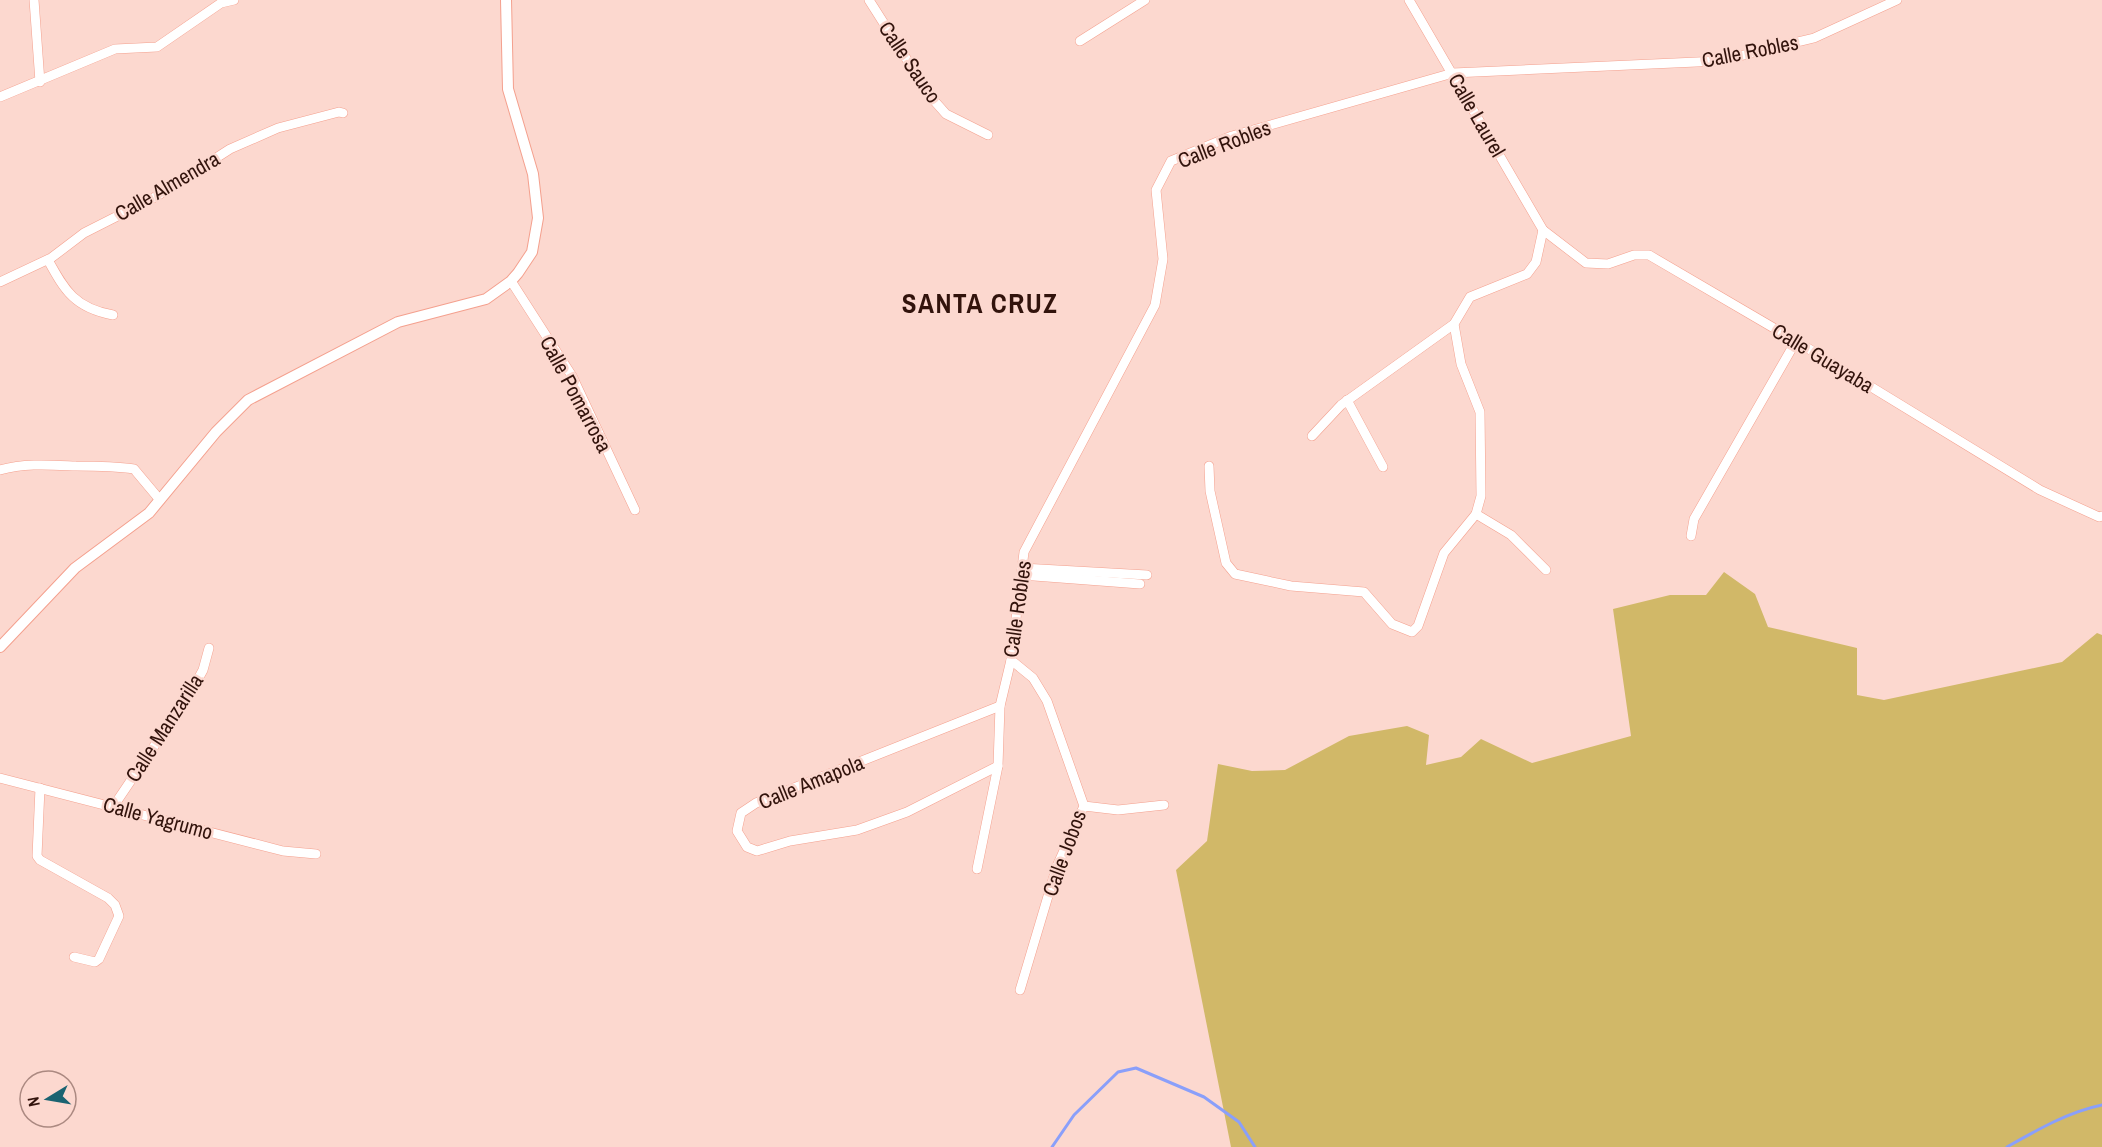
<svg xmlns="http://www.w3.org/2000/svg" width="2102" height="1147" font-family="'Archivo Narrow',sans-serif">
  <rect width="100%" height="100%" fill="#fcd8cf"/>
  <path fill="#d1b868" d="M1724,572l31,22 13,33 89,21v47l27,5 178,-38 35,-29 5,2v512h-871l-55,-277 31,-29 11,-77 34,7 33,-1 64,-34 58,-10 22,9 -3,30 35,-8 20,-18 51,24 99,-27 -18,-127 57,-14h36z"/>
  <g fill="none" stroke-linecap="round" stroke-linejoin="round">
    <g stroke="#8a9ffa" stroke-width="3">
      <path d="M1052,1147l22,-32 44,-43 18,-4 68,29 35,25 16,25"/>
      <path d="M2007,1147c30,-17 61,-35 95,-42"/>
    </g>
    <defs>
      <g id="minor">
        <path d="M34,0l6,82"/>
        <path d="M869,0l61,96 16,18 42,21"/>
        <path d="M1409,0l134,230 43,33 22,1 26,-9h15l147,86 244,149 59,27 3,-1"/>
        <path d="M1080,41l65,-41"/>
        <path d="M0,97l115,-48 42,-2 64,-44 13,-3"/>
        <path d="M48,260c17,31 27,48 65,55"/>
        <path d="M511,281l61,95 63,134"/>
        <path d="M0,282l51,-24 33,-25 73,-37 73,-47 48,-21 61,-16 4,1"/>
        <path d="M1347,400l36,67"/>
        <path d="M1312,436l29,-31 113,-81"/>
        <path d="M1209,466l1,25 16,72 9,11 56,12 73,6 28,32 20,8 6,-6 26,-73 32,-39 5,-18 -1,-84 -19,-48 -7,-40 16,-27 57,-23 9,-12 7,-32"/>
        <path d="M0,470c25,-7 50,-5 76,-4 20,0 38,0 58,3l26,31"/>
        <path d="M1476,514l35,21 35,35"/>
        <path d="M1691,536l3,-17 102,-178"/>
        <path d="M1022,568l125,7"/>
        <path d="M1021,575l119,9"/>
        <path d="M1011,660l22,18 14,23 37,105 -27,60 -37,124"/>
        <path d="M998,766l-91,46 -50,18 -67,11 -33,10 -10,-4 -10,-16 4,-18 15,-10 244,-97"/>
        <path d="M0,778l283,73 33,3"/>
        <path d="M40,788l-3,68 3,4 68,38 7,7 4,11 -20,43 -4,3 -21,-5"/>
        <path d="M1084,806l34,4 46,-5"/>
        <path d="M113,807l79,-117 11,-20 6,-22"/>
        <path d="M977,869l21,-103 2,-60 11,-46 13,-108 131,-247 8,-46 -7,-69 15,-29 61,-25 221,-63 266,-12 95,-23 83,-38"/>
      </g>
      <path id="tertiary" d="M0,647l75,-79 74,-55 67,-81 32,-32 150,-78 88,-23 25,-18 7,-8 14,-21 6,-34 -5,-44 -25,-85 -2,-89"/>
    </defs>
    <use href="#minor" stroke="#f4a08e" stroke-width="10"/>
    <use href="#tertiary" stroke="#f4a08e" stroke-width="12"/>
    <use href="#minor" stroke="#fff" stroke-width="9"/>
    <use href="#tertiary" stroke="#fff" stroke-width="10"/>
  </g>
  <g text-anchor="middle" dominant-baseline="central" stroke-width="5" stroke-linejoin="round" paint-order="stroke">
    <g font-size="21" fill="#32130c" stroke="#fcd8cf">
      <text transform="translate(1750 51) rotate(-11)">Calle Robles</text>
      <text transform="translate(910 62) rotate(56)">Calle Sauco</text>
      <text transform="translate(1477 115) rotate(60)">Calle Laurel</text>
      <text transform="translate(1224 144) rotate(-21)">Calle Robles</text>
      <text transform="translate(167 186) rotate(-30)">Calle Almendra</text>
      <text transform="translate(1823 358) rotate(31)">Calle Guayaba</text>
      <text transform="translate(576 394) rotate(62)">Calle Pomarrosa</text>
      <text transform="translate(1017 609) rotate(-82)">Calle Robles</text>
      <text transform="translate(164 728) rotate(-57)">Calle Manzarilla</text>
      <text transform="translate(811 782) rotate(-22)">Calle Amapola</text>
      <text transform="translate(158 818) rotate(15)">Calle Yagrumo</text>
      <text transform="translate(1064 853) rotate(-70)">Calle Jobos</text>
    </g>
    <g font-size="27" font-weight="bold" letter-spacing="1.5" fill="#32130c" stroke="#fcd8cf">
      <text x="980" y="303">SANTA CRUZ</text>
    </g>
  </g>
  <g transform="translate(48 1099) rotate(259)"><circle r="28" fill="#fcd8cf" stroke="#ab8981" stroke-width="1.5"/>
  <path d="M0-4.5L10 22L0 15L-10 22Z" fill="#1a6371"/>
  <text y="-9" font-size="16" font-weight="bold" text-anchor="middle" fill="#32130c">N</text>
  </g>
</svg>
